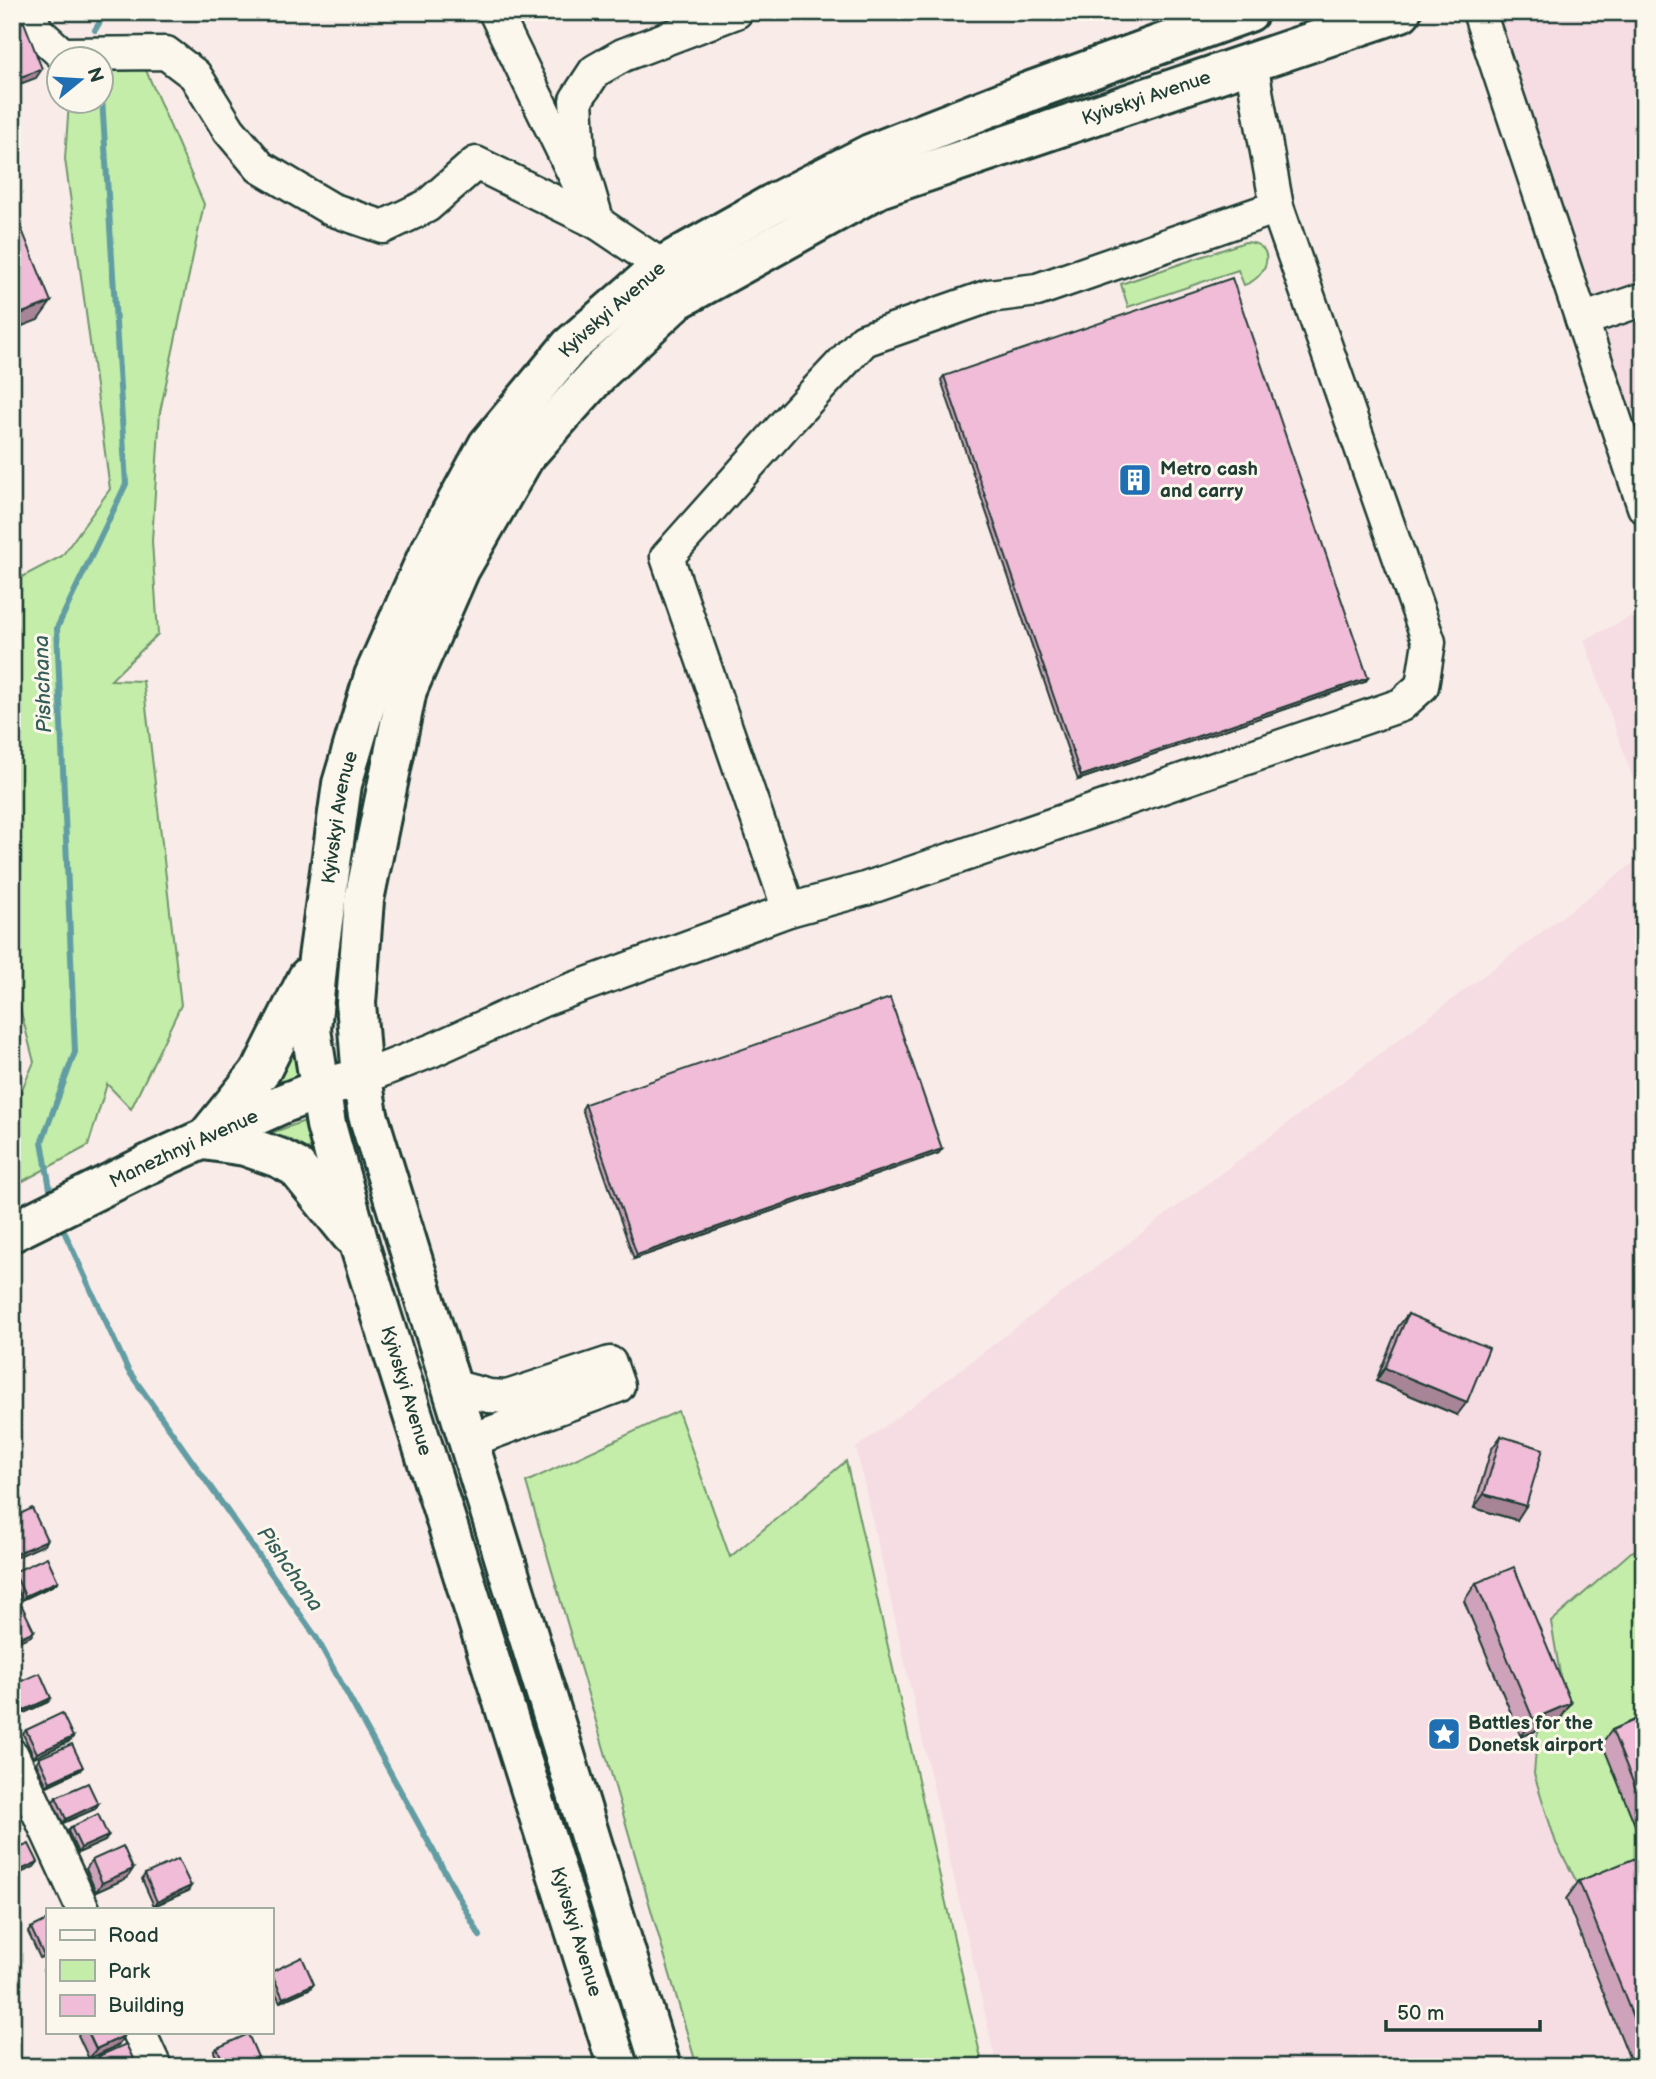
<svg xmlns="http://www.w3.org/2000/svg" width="1656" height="2079" font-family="'Balsamiq Sans',sans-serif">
  <rect width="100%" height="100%" fill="#f9ebe8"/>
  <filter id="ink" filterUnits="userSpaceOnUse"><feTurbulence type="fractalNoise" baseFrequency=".0143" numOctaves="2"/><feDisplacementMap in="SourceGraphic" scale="14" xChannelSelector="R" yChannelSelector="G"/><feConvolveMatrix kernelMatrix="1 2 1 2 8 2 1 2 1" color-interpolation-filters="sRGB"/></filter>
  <g filter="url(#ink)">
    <g fill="#f6dde3">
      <path d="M1468,12h176v520z"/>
      <path d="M1644,610v200l-60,-170z"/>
      <path d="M1644,855v1212h-647l-141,-619z"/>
    </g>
    <g fill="#c3eda9" stroke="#71956e" stroke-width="2">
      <path d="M102,61h40l62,143 -44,208 -8,129 6,93 -47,46 32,1 38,324 -50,104 -24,-25 -19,62 -76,41v-75l22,-50 -22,-84v-396l50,-26 48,-67 -45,-330 4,-57h33z"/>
      <path d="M1245,242c33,1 24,35 -1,43l-6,-15 -110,37 -7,-23z"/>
      <path d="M298,1022l6,52 -56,32z"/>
      <path d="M305,1121l5,4 9,45 -62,-32z"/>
      <path d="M678,1411l52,146 116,-96 137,606h-286l-171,-585z"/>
      <path d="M1644,1547v372l-66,-35 -22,-41 -22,-69 3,-38 23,-62 -9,-52 80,-70z"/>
    </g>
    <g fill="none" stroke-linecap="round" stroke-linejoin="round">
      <g stroke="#629da3" stroke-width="6">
        <path d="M95,30l11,-18"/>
        <path d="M51,1195l-9,-54 33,-89 -18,-424 69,-144 -24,-386"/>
        <path d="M63,1229l65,141 188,267 164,299"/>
      </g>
      <defs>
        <g id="minor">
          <path d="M30,12l6,18 26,24 104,-1 29,22 34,55 31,37 71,42 52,18 44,-21 49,-43 122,60"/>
          <path d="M495,12l103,211 64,43"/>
          <path d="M1479,12l103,308 62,-21"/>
          <path d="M598,223l-19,-65 -3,-58 19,-29 28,-16 113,-43"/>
          <path d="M1582,320l62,187"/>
          <path d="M789,910l76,-21 536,-184 21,-19 7,-44 -152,-435 -26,-144"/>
          <path d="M362,1078l71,-28 110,-50 246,-90 -122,-353 121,-136 76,-81 125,-44 48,-6 240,-83"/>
          <path d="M451,1386l38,10 18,1 103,-34 8,23 -149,55"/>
          <path d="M12,1755l71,154"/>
          <path d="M139,2032l16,35"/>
        </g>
        <g id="major">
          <path d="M210,1133l52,-64 46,-92"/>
          <path d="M204,1140l41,6 34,12 17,9 55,68"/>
          <path id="s1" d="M12,1232l147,-73 125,-56 36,-14 25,-7"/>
          <path id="s2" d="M618,2067l-258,-820 -34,-122 -15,-95 7,-72 24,-174 32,-108 53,-119 61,-112 82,-99 92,-80 110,-62 98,-50 158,-62 221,-80"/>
          <path id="s3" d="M661,2067l-293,-952 -6,-37 -6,-75 8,-103 43,-210 53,-121 65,-113 76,-85 76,-71 202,-112 522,-176"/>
        </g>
      </defs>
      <use href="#minor" stroke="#1f3d34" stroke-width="37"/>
      <use href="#major" stroke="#1f3d34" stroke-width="44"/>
      <use href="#minor" stroke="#fbf7ec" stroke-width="32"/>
      <use href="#major" stroke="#fbf7ec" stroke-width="38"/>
    </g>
    <g fill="#cea2ba" stroke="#1f3d34" stroke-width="2">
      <path d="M944,376l424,302 -3,4 -287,98 -137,-400z"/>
      <path d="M585,1104l354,49 -305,106 -52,-150z"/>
      <path d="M1408,1314l49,101 -81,-34 22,-54z"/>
      <path d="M1501,1436l16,84 -43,-12 17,-58z"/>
      <path d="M14,1572l44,9 -4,4 -32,15 -10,-21v-5z"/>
      <path d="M1476,1583l95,120 -12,18 -38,16 -57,-136z"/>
      <path d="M12,1685l39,13 -3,4 -33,15 -3,-6z"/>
      <path d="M1644,1716v117l-5,2 -37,-92 10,-13z"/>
      <path d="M26,1730l44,11 -36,17 -11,-24z"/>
      <path d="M39,1758l40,13 -32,15 -11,-23z"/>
      <path d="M56,1797l42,7 -3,5 -32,14 -10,-21z"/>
      <path d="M71,1827l37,9 -3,5 -27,12 -10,-22z"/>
      <path d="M1644,1857v210h-11l-67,-168 13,-18z"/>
      <path d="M92,1860l35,18 -31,14 -10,-23z"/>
      <path d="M145,1874l43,17 -34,15 -12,-27z"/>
      <path d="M31,1928l16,27 -7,3 -12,-26z"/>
      <path d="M46,1965h1v15l-4,-10z"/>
      <path d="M271,1972l40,16 -31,14 -9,-18z"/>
      <path d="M80,2032h42l2,4 -6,9 -29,14 -11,-24z"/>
      <path d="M217,2048l41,9 -3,4 -12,6h-22l-7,-15z"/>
      <path d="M99,2056l38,11h-44v-2z"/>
    </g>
    <g fill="#a88497" stroke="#1f3d34" stroke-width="2">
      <path d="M42,69l-6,9 -24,9 1,-7z"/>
      <path d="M51,302l-13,18 -26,10v-13z"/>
      <path d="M1368,678l-3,4 -287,98 3,-4z"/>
      <path d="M942,1149l-3,4 -305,106 3,-4z"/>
      <path d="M1385,1368l82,34 -10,13 -81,-34z"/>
      <path d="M1484,1494l42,12 -9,14 -43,-12z"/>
      <path d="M47,1540l-3,5 -32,14 1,-4z"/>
      <path d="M58,1581l-4,4 -32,15 3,-4z"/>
      <path d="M34,1631l-3,5 -19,8v-3z"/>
      <path d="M51,1698l-3,4 -33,15 3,-4z"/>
      <path d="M1571,1703l-12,18 -38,16 12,-18z"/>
      <path d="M73,1737l-3,4 -36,17 3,-5z"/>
      <path d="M83,1767l-4,4 -32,15 3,-4z"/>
      <path d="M98,1804l-3,5 -32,14 3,-4z"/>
      <path d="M108,1836l-3,5 -27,12 3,-5z"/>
      <path d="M38,1862l-4,5 -22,10v-3z"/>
      <path d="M133,1869l-6,9 -31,14 6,-9z"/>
      <path d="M191,1886l-3,5 -34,15 3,-4z"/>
      <path d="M314,1984l-3,4 -31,14 3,-4z"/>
      <path d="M124,2036l-6,9 -29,14 7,-10z"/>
      <path d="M258,2057l-3,4 -12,6h-7z"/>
    </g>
    <g fill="#f0bcd8" stroke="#1f3d34" stroke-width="2">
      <path d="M24,22l18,47 -29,11 -1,-54z"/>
      <path d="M12,205l39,97 -39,15z"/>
      <path d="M1232,278l136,400 -287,98 -137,-400z"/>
      <path d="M890,998l52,151 -305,106 -52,-151z"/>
      <path d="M1408,1314l81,34 -22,54 -82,-34z"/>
      <path d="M1501,1436l42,13 -17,57 -42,-12z"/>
      <path d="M32,1508l15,32 -34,15 -1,-37z"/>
      <path d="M47,1557l11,24 -33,15 -11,-24z"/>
      <path d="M1514,1567l57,136 -38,16 -57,-136z"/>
      <path d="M21,1604l13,27 -22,10v-33z"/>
      <path d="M40,1673l11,25 -33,15 -6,-13v-15z"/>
      <path d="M62,1713l11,24 -36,16 -11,-23z"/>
      <path d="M1644,1716v93l-32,-79z"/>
      <path d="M72,1744l11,23 -33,15 -11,-24z"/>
      <path d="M88,1783l10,21 -32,15 -10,-22z"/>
      <path d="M98,1814l10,22 -27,12 -10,-21z"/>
      <path d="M29,1844l9,18 -26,12v-23z"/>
      <path d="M123,1846l10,23 -31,14 -10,-23z"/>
      <path d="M1643,1855l1,2v188l-65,-164z"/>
      <path d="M178,1859l13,27 -34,16 -12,-28z"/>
      <path d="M47,1920v32l-4,2 -12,-26z"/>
      <path d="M302,1957l12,27 -31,14 -12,-26z"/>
      <path d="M88,2032h34l2,4 -28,13z"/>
      <path d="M248,2034l10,23 -22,10h-10l-9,-19z"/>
      <path d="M126,2044l11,23h-33l-5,-11z"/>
    </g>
  </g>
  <defs>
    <symbol id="building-square" viewBox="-11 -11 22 22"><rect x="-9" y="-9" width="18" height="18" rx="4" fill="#1f6fb2" stroke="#fbf7ec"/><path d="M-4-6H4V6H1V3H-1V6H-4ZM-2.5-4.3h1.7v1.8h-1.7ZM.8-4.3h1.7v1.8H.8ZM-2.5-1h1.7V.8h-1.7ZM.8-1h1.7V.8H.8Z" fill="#fff"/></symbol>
    <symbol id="sight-square" viewBox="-11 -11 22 22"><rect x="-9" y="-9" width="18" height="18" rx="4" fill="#1f6fb2" stroke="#fbf7ec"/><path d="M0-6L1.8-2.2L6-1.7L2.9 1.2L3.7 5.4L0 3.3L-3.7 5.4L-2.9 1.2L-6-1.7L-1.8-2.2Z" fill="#fff"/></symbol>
  </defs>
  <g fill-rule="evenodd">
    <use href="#building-square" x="1116" y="461" width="38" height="38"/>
    <use href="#sight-square" x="1425" y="1715" width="38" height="38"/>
  </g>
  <g text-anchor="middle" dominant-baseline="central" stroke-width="6" stroke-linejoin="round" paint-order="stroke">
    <g font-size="19" fill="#1f3d34" stroke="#fbf7ec">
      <text stroke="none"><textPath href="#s3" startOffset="2420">Kyivskyi Avenue</textPath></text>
      <text stroke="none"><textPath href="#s2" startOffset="1885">Kyivskyi Avenue</textPath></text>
      <text stroke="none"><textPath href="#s2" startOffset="1297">Kyivskyi Avenue</textPath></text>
      <text stroke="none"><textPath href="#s1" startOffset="191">Manezhnyi Avenue</textPath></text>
      <text transform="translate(406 1391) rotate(73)">Kyivskyi Avenue</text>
      <text transform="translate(576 1932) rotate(73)">Kyivskyi Avenue</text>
    </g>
    <g font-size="19" font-weight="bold" fill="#1f3d34" stroke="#fbf7ec" text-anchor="start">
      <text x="1160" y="469">Metro cash<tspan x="1160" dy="22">and carry</tspan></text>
      <text x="1468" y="1723">Battles for the<tspan x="1468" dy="22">Donetsk airport</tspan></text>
    </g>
    <g font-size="21" font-style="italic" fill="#355d59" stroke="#fbf7ec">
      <text transform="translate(43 684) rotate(-92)">Pishchana</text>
      <text transform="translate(290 1569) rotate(55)">Pishchana</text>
    </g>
  </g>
  <rect width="1656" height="2079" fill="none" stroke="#fbf7ec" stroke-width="42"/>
  <rect x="21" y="21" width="1614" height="2037" fill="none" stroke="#1f3d34" stroke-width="2.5" filter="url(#ink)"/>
  <rect x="46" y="1908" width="228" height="126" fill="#fbf7ec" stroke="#a3ada2" stroke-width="2"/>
  <rect x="60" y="1930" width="35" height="10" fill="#fbf7ec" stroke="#a3ada2" stroke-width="2"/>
  <text x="108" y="1942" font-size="21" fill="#1f3d34">Road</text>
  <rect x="60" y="1960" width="35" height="21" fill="#c3eda9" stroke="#a3ada2" stroke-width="2"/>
  <text x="108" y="1978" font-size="21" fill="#1f3d34">Park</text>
  <rect x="60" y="1995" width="35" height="21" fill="#f0bcd8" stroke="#a3ada2" stroke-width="2"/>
  <text x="108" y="2012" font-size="21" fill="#1f3d34">Building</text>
  <g transform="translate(80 80) rotate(72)"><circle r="33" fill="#fbf7ec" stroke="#a3ada2" stroke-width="2"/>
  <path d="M0-5L12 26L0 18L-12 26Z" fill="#1f6fb2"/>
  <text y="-10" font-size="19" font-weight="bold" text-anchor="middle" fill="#1f3d34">N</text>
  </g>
  <path d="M1386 2020v10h154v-10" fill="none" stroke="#1f3d34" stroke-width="3.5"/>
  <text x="1397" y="2020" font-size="21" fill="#1f3d34" stroke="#fbf7ec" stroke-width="5" paint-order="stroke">50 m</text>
</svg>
